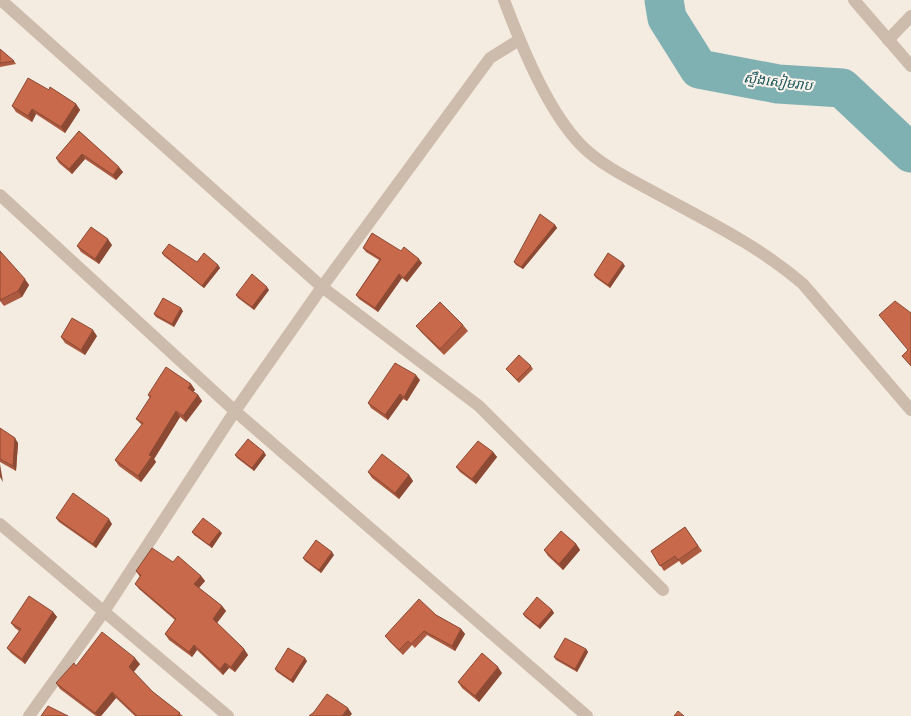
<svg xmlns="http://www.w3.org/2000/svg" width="911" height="716" font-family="Commissioner,'Noto Sans Khmer',sans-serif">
  <rect width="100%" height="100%" fill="#f4ebe1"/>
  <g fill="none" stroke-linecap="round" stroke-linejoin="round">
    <path stroke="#7fb0b2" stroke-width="39" d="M664,0l3,18 32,51 79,15 64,4 69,65"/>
    <g stroke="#cdbbac" stroke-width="12">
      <path d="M1,0l321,287 157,119 184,184"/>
      <path d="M504,0c17,45 44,112 78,146 19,19 46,32 70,45 51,28 106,54 151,93l108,126"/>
      <path d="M854,0l57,66"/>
      <path d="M888,40l23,-24"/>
      <path d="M0,195l235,216 352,305"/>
      <path d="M0,524l228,192"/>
      <path d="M29,716l74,-103 132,-202 87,-124 168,-229 29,-18"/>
    </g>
  </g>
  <g fill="#ac5a40">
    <path d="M0,49l14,12 2,3 -16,3z"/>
    <path d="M49,90l27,14 4,6 -15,23 -29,-19 -4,8 -16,-10 -4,-6z"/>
    <path d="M79,131l44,41 -7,8 -31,-21 -13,15 -13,-11 -3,-5z"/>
    <path d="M555,225l2,3 -34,41 -7,-4 -2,-3z"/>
    <path d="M112,245l-13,19 -18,-12 -4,-6z"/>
    <path d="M363,248l59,15 -15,19 -5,-4 -24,34 -19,-13 -3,-4 23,-35 -13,-8z"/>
    <path d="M0,251l29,34 -7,12 -18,9 -4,-5z"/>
    <path d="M162,253l35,9 21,3 2,3 -16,20 -40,-32z"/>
    <path d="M625,266l-15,22 -14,-10 -2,-3z"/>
    <path d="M269,290l-15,20 -16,-12 -2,-3z"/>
    <path d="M183,311l-9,16 -18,-10 -2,-3z"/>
    <path d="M463,325l5,6 -24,24 -23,-23 -5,-6z"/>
    <path d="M97,336l-12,19 -20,-12 -4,-6z"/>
    <path d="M531,366l2,3 -14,14 -13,-14z"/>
    <path d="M420,380l-13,21 -4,-2 -15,21 -17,-12 -3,-5z"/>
    <path d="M191,384l4,6 -2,1 5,4 4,6 -16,21 -6,-5 -26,42 2,3 -15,20 -22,-16 -4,-6 27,-35 -6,-6 14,-21 -2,-3z"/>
    <path d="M0,428l18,15 -2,28 -16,-9z"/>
    <path d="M493,452l4,5 -21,27 -16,-12 -4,-5z"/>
    <path d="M235,455h31l-12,16 -17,-13z"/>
    <path d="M368,472l41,3 4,6 -14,18 -27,-21z"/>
    <path d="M56,518l56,6 -16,24 -37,-26z"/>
    <path d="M685,527l17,24 -20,14 -3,-4 -15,10 -13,-20z"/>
    <path d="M192,532l30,1 -10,15 -18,-13z"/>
    <path d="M576,544l4,6 -17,20 -15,-14 -4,-6z"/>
    <path d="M334,555l-13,18 -16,-12 -2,-3z"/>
    <path d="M173,562l28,14 4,5 -6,7 23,18 4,5 -9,12 27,26 4,6 -13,17 -6,-4 -6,7 -26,-25 -5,7 -23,-17 -4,-6 10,-14 -36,-31 -4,-5 5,-7 -4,-6z"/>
    <path d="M552,610l2,3 -14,16 -15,-12 -2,-3z"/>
    <path d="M53,612l4,5 -32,47 -14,-11 -4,-5 12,-17 -4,-3 -4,-5z"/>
    <path d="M436,615l25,14 4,5 -10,17 -28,-16 -12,13 -3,-3 -9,10 -14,-14 -4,-5z"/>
    <path d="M586,649l2,3 -11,20 -21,-12 -2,-3z"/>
    <path d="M307,661l-14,22 -16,-11 -2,-3z"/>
    <path d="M140,664l-7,8 20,20 30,24h-48l-19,-18 -15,18h-5l-36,-27 -4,-6 20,-17z"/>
    <path d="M502,673l-23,29 -17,-14 -4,-6z"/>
  </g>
  <g fill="#8c4a34">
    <path d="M76,104l4,6 -15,23 -4,-6z"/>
    <path d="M32,109l4,5 -4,8 -4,-6z"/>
    <path d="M82,154l3,5 -13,15 -3,-5z"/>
    <path d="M119,167l4,5 -7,8 -3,-5z"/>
    <path d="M555,225l2,3 -34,41 -2,-2z"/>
    <path d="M108,239l4,6 -13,19 -4,-5z"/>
    <path d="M419,259l3,4 -15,19 -3,-4z"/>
    <path d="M623,263l2,3 -15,22 -2,-3z"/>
    <path d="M218,265l2,3 -16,20 -2,-2z"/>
    <path d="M399,274l3,4 -24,34 -3,-4z"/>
    <path d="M25,279l4,6 -7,12 -4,-6z"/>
    <path d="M267,287l2,3 -15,20 -2,-3z"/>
    <path d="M181,308l2,3 -9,16 -2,-3z"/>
    <path d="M93,330l4,6 -12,19 -4,-5z"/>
    <path d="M416,375l4,5 -13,21 -3,-4z"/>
    <path d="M191,384l4,6 -3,3 -4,-5z"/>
    <path d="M400,394l3,5 -15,21 -3,-5z"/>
    <path d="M198,395l4,6 -16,21 -3,-6z"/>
    <path d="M176,411l4,6 -26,42 2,3 -15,20 -3,-6 11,-21z"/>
    <path d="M15,438l3,5 -2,28 -3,-5z"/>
    <path d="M264,452l2,3 -12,16 -2,-3z"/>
    <path d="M493,452l4,5 -21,27 -4,-5z"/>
    <path d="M0,464l3,18 -3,-5z"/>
    <path d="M409,475l4,6 -14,18 -4,-6z"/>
    <path d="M109,519l3,5 -16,24 -3,-4z"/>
    <path d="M220,531l2,2 -10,15 -3,-3z"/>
    <path d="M576,544l4,6 -17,20 -4,-6z"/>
    <path d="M332,552l2,3 -13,18 -2,-3z"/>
    <path d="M201,576l4,5 -8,9 -3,-6z"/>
    <path d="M222,606l4,5 -10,13 -3,-5z"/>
    <path d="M552,610l2,3 -14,16 -2,-3z"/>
    <path d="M53,612l4,5 -32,47 -3,-5z"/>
    <path d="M461,629l4,5 -10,17 -3,-5z"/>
    <path d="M194,645l3,5 -5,7 -3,-5z"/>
    <path d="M244,649l4,6 -13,17 -4,-5z"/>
    <path d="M586,649l2,3 -11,20 -2,-3z"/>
    <path d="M135,658l5,6 -7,9 -4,-6z"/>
    <path d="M305,658l2,3 -14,22 -2,-3z"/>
    <path d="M225,663l4,5 -6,7 -3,-6z"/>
    <path d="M498,667l4,6 -23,29 -4,-6z"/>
    <path d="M112,692l4,6 -15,18h-3l-3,-3z"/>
    <path d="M348,708l4,6 -2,2h-8z"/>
  </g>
  <g fill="#c8694b" stroke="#8c4a34">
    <path d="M0,49l14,12 -14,2z"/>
    <path d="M28,78l21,12 1,-3 26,17 -15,23 -29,-18 -4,7 -16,-10z"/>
    <path d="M79,131l40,36 -6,8 -31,-21 -13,15 -13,-11z"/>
    <path d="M540,214l15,11 -34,42 -7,-5z"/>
    <path d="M91,227l17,12 -13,20 -18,-13z"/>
    <path d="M372,233l29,18 3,-4 15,12 -15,19 -5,-4 -24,34 -19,-13 25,-36 -18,-11z"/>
    <path d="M169,244l28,18 7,-9 14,12 -16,21 -40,-33z"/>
    <path d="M0,251l25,28 -7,12 -18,9z"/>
    <path d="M608,253l15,10 -15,22 -14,-10z"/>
    <path d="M252,274l15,13 -15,20 -16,-12z"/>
    <path d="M163,298l18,10 -9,16 -18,-10z"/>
    <path d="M895,301l16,12v53l-9,-10 6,-6 -29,-35z"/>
    <path d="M440,302l23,23 -23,24 -24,-23z"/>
    <path d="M72,318l21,12 -12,20 -20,-13z"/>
    <path d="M519,355l12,11 -14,14 -11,-11z"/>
    <path d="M395,363l21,12 -12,22 -4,-3 -15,21 -17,-12z"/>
    <path d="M166,367l25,17 -3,4 10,7 -15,21 -7,-5 -27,44 3,1 -14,20 -23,-16 28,-37 -7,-4 15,-23 -3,-1z"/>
    <path d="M0,428l15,10 -2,28 -13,-7z"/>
    <path d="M248,439l16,13 -12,16 -17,-13z"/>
    <path d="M478,441l15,11 -21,27 -16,-12z"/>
    <path d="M382,454l27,21 -14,18 -27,-21z"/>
    <path d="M73,493l36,26 -16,25 -37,-26z"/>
    <path d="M203,518l17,13 -11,14 -17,-13z"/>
    <path d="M685,527l13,19 -20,14 -3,-4 -15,10 -9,-15z"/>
    <path d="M561,531l15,13 -17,20 -15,-14z"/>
    <path d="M316,540l16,12 -13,18 -16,-12z"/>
    <path d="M152,548l21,14 5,-6 23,20 -7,8 28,22 -9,13 31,30 -13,18 -6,-4 -5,6 -26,-24 -5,7 -24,-18 11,-15 -41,-35 6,-9 -5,-4z"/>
    <path d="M29,596l24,16 -31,47 -15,-11 14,-19 -10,-6z"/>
    <path d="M537,597l15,13 -14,16 -15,-12z"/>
    <path d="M419,599l17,16 25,14 -9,17 -28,-15 -13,13 -3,-3 -9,9 -14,-14z"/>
    <path d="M102,632l33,26 -6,9 24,25 27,21 -3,3h-40l-25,-24 -17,21 -39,-30 18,-20 2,3z"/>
    <path d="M565,638l21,11 -11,20 -21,-12z"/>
    <path d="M288,648l17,10 -14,22 -16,-11z"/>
    <path d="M482,653l16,14 -23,29 -17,-14z"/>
    <path d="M327,694l21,14 -6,8h-33l5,-4z"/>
    <path d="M48,706l20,10h-27z"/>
    <path d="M678,711l6,5h-10z"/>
  </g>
  <g text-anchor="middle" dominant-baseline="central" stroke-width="4" stroke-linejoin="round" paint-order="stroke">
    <g font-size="14" font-style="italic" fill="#1f5a5e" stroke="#fbf5ee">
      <text transform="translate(778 81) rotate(7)">ស្ទឹងសៀមរាប</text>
    </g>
  </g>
</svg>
